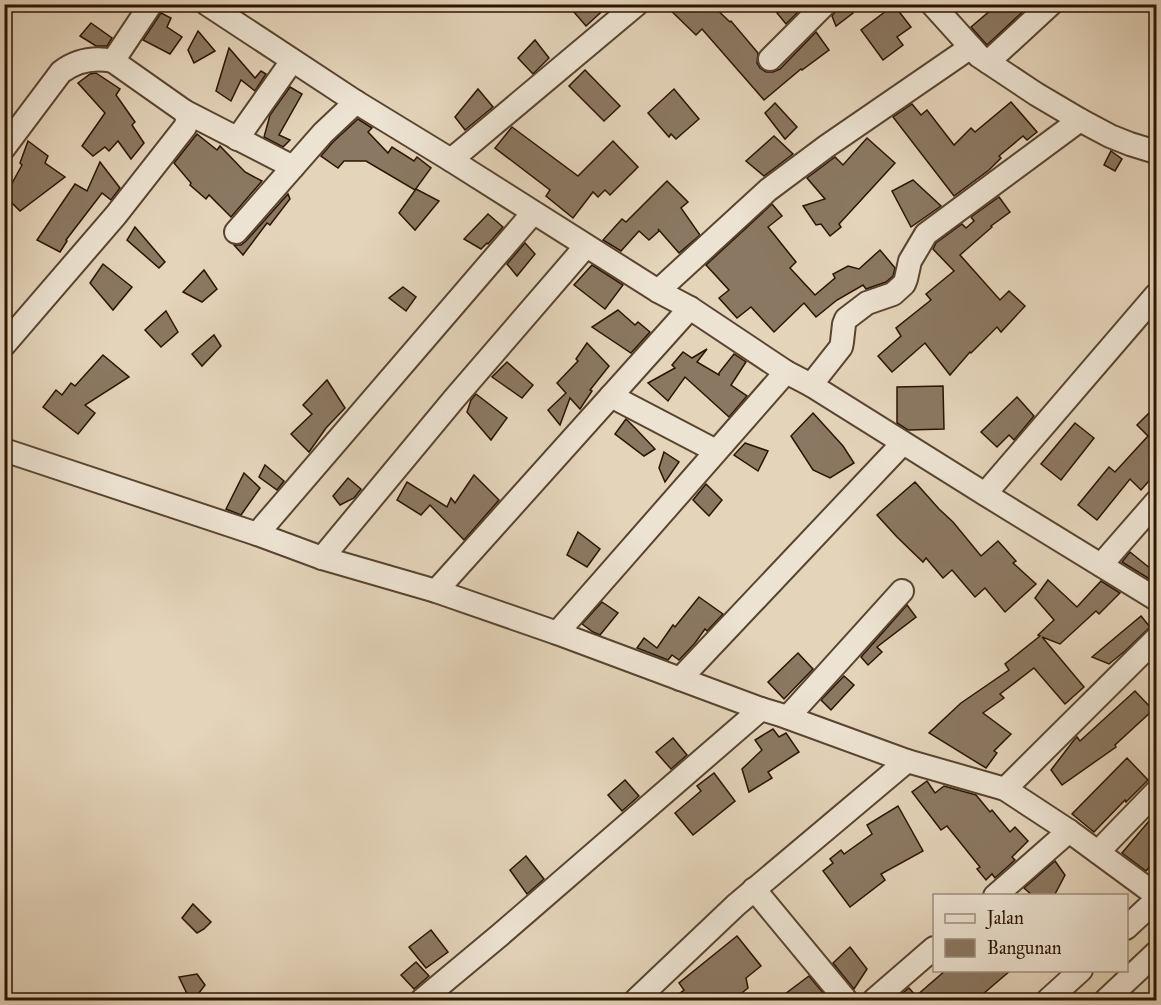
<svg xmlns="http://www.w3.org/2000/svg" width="1161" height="1005" font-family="'IM FELL Great Primer',serif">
  <rect width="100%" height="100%" fill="#e4d4ba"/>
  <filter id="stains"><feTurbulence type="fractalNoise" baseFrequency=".00333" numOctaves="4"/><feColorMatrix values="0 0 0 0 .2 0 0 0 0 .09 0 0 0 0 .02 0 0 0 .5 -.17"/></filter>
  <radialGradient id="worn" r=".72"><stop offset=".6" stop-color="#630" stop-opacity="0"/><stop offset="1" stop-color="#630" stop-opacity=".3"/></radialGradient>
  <g fill="#8b7862" stroke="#2b1402" stroke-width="1.5">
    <path d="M567,4h43l-24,22z"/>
    <path d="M664,4h47l19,18 1,-1 27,32 -1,10 3,5 6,4h7l7,-3 36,-37 13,18 -27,20 -1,-1 -37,31 -62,-71 -6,6z"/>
    <path d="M779,4h16l5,6 -14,14 -9,-11 5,-3z"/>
    <path d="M838,4h9l6,9 -17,13 -4,-10 6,-8z"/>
    <path d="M998,4h33l-44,41 -16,-18z"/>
    <path d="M894,5l17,22 -14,10 6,8 -20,15 -22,-30z"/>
    <path d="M161,13l10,5 -4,9 15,10 -12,17 -27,-14z"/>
    <path d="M91,23l21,15 -5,8h-11l-16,-10z"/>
    <path d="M198,31l17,20 -21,12 -6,-13z"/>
    <path d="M535,40l14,18 -16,16 -15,-16z"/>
    <path d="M229,48l26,30 6,-7 5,3 -11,17 -14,-11 -10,21 -15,-10z"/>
    <path d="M585,70l35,36 -16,15 -35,-35z"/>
    <path d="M96,73l24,16 -4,6 19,27 -3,3 12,18 -13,16 -13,-18 -9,10 -4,-4 -12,9 -11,-10 23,-33 -27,-30 12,-9z"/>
    <path d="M290,87l12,7 -23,41 11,5 -7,7 -19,-10 6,-22z"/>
    <path d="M478,89l15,18 -28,23 -10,-13z"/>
    <path d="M674,89l25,30 -23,20 -5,-5 -2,3 -21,-24z"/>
    <path d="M1011,102l26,30 -10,8 -4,-4 -24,20 2,2 -12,12 -35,26 -61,-79 19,-13 9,11 6,-5 27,35 17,-17 4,4z"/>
    <path d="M775,103l22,24 -12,12 -20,-26z"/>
    <path d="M358,119l14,9 -4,4 20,21 4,-6 22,14 3,-4 14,11 -16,22 -49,-29h-22l-6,7 -17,-12 12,-14z"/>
    <path d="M512,127l66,49 35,-35 25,26 -28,28 -5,-5 -7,7 -5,-5 -20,26 -27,-22 4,-6 -55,-42z"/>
    <path d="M197,134l20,16 3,-4 25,26 17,9 -31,36 -22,-22 -3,4 -16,-14 1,-2 -17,-20z"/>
    <path d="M774,136l19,18 -29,22 -18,-15z"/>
    <path d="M867,138l28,25 -56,61 2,3 -11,9 -9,-12 -5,1 -13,-19 22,-7 -18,-21 28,-21 8,8z"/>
    <path d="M28,141l20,15 -3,7 20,14 -45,34 -15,-15 17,-31 -2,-2z"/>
    <path d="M1111,151l11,8 -7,12 -11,-6z"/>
    <path d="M100,162l20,26 -9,12 -9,-7 -36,47 1,1 -7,11 -23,-12 38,-56 12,7z"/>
    <path d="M913,180l28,26 -30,21 -19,-36z"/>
    <path d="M667,181l21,21 -7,6 19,27 -21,18 -21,-24 1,2 -10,9 -10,-9 -18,20 -18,-11 19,-21 4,3z"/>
    <path d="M416,189l23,12 -24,29 -16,-17z"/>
    <path d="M288,194l2,5 -20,26 -3,-2 -24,32 -9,-10h7l5,-4z"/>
    <path d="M999,197l11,15 -19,14 1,1 -32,28 40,45 9,-9 16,15 -24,26 -4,-5 -26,26 -1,-1 -20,23 -25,-32 -33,29 -14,-16 23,-20 -5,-8 35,-28 -5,-6 28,-23 -21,-22 3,-6 26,-19 4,4 8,-7 -3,-4z"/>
    <path d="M772,204l10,12 -14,11 28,35 -6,6 25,27 20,-17 -2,-4 15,-8 11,3 21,-19 15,18 -2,8 -7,6 -20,7 -3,-4 -26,15 -21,17 -12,-14 -30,29 -23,-25 -14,11 -18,-20 10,-8 -23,-25z"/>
    <path d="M488,214l15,13 -15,17 -1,-1 -6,6 -17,-10z"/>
    <path d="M135,227l30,35 -6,6 -32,-28z"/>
    <path d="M525,243l10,11 -18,22 -10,-12z"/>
    <path d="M103,264l29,23 -19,23 -23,-27z"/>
    <path d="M592,265l31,20 -18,24 -31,-24z"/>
    <path d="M204,270l13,19 -15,13 -19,-10z"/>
    <path d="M403,287l13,10 -10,14 -17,-13z"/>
    <path d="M618,310l17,15 3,-3 12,10 -19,21 -39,-26z"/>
    <path d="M166,311l12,21 -17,15 -16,-17z"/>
    <path d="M214,335l7,11 -19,20 -10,-12z"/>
    <path d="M587,343l22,23 -19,24 2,1 -12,18 -10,-11 -10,27 -12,-15 18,-17 -9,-10 21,-22 -2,-2z"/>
    <path d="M707,349l-10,13 22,13v-2l15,-19 12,8 -15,23 16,11 -18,21 -44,-40 -17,24 -20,-18 27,-15 -3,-3 11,-13 9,6z"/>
    <path d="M103,355l26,22 -44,28 10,8 -17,21 -35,-27 13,-17 6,5 9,-12 4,3z"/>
    <path d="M507,362l26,23 -11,13 -30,-21z"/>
    <path d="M327,380l18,28 -19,20 -17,24 -18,-18 21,-20 -9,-9z"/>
    <path d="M943,386l1,43 -36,1 -11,-7v-36z"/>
    <path d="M476,394l31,24 -16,22 -24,-28 4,-12z"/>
    <path d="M1017,397l17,19 -20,24 -5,-5 -12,12 -16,-15z"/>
    <path d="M1156,406v67l-15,17 -11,-11 -33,41 -19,-15 31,-38 6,5 33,-36 -11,-11z"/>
    <path d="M813,413l30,33 11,17 -24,15 -17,-8 -22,-34z"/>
    <path d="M626,419l10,10 19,20 -11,7 -29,-22z"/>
    <path d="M1075,423l19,15 -33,42 -20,-16z"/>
    <path d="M745,443l23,8 -10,20 -24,-16z"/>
    <path d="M664,452l15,10 -14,20 -6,-14z"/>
    <path d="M265,465l19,16 -7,9 -18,-13z"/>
    <path d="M244,473l16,15 -19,27 -15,-6z"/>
    <path d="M474,475l25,25 -35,40 -34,-35 -9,10 -24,-15 10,-18 40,25 4,-9 4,5z"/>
    <path d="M348,478l13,11 -7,9 -14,7 -7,-9z"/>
    <path d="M915,482l24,27 14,13 28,34 17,-15 18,20 -3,2 23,21 -31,28 -20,-24 -10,9 -23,-27 -9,8 -17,-20 -3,4 -26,-25 -20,-22z"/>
    <path d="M706,484l16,16 -13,16 -16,-16z"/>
    <path d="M578,532l22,17 -13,18 -20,-12z"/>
    <path d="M1130,552l26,21v10l-34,-21z"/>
    <path d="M1048,580l29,27 24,-26 19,12 -21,21 -3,-3 -36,33 -18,-7 42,50 -19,17 -31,-36 -34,26 4,4 -21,15 28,21 -17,17 3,2 -11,15 -57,-35 32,-30 48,-33 -4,-6 35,-28 -2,-1 16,-15 -19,-22z"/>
    <path d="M699,597l24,17 -16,17 -2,-2 -10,14 -16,17 -7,-5 -4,5 -31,-12 7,-10 13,10 16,-23 2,2z"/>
    <path d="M602,602l16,11 -18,22 -7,-3 -11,-8z"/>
    <path d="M907,605l9,12 -39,30 5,5 -14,13 -7,-8z"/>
    <path d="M1141,616l9,11 -25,24 -16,13 -17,-7z"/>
    <path d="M798,653l15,16 -29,30 -16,-17z"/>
    <path d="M844,676l10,9 -23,25 -10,-10z"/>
    <path d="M1135,691l18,19 -38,35 1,2 -54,38 -11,-15 23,-30 3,-3 3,4z"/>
    <path d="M773,729l6,8 7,-4 13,19 -31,20 4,6 -23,14 -7,-23 20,-19 -7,-10z"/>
    <path d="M673,738l14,17 -16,14 -15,-17z"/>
    <path d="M1127,758l21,22 -22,22 -1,-2 -31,32 -22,-18z"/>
    <path d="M714,773l21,28 -42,34 -18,-22 26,-22 -4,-5z"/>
    <path d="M625,780l14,16 -17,15 -14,-16z"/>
    <path d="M927,781l8,12 9,-7 32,9 14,17 2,-2 18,22 5,-5 13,14 -16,16 3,3 -20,18 -3,-4 -6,6 -9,-11 3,-2 -33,-41 -6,4 -29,-38z"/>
    <path d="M898,806l25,45 -42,23 4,6 -35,27 -27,-36 10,-8 -3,-4 11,-9 3,4 28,-20 -5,-9z"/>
    <path d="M1149,821l7,7v31l-10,12 -24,-18z"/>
    <path d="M526,856l18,23 -17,15 -17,-24z"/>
    <path d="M1055,861l10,14 -11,21h-21l-9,-8z"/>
    <path d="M193,904l18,18 -7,7 -7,4 -15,-15z"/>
    <path d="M431,930l17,22 -22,16 -17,-21z"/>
    <path d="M737,936l24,30 -15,12 2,10 -15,12h-62l13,-10 -5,-7z"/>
    <path d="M850,947l17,22 -13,20 -21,-26z"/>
    <path d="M416,962l13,14 -15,13 -13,-14z"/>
    <path d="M946,970h65l-35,30h-82l15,-12 7,8z"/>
    <path d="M197,974l8,11 -6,8 -10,5 -10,-21z"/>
    <path d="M809,976l20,24h-52z"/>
  </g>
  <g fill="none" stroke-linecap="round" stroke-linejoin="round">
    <defs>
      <g id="minor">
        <path d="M207,4l149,98 95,58 207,131 32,17 96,64 25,13 174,109 171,105"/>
        <path d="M932,4l47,52 57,38 44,26 30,16 20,8 26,8"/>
        <path d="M770,59l55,-55"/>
        <path d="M113,61l38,-57"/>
        <path d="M988,62l63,-58"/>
        <path d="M184,111l109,56"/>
        <path d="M237,139l55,-78"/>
        <path d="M4,148l57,-76c16,-12 33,-15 52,-11l71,50 4,8 -3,8 -69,88 -112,130"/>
        <path d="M451,160l186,-156"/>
        <path d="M236,232l87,-99 33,-31"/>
        <path d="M658,291l110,-101 59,-44 144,-99"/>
        <path d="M811,385l30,-38 1,-5 2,-18 2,-5 21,-16 26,-9 11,-10 2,-5 4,-18 16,-27 154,-114"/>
        <path d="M611,396l105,55"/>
        <path d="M4,450l253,84 65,24 114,33 121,42 204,76 20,6 126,46 98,28 64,42 87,64"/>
        <path d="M985,494l171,-199"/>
        <path d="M257,534l276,-321"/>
        <path d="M322,558l132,-159 132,-153"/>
        <path d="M1101,565l55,-63"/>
        <path d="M436,591l254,-283"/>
        <path d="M557,633l229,-261"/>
        <path d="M680,679l223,-236"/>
        <path d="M788,717l114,-126"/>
        <path d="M1005,789l151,-150"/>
        <path d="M1098,852l58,-60"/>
        <path d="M754,889l92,111"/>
        <path d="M995,896l74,-65"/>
        <path d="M1126,928l30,-28"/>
        <path d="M422,1000l78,-65 261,-226"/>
        <path d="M636,1000l100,-95 171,-144"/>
        <path d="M874,1000l60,-52"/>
        <path d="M1048,1000l33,-30"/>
        <path d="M1106,1000l50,-47"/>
      </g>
    </defs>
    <use href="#minor" stroke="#594430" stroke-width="26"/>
    <use href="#minor" stroke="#ede3d2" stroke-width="22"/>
  </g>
  <rect width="1161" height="1005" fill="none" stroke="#e4d4ba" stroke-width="24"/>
  <rect x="6" y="6" width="1149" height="993" fill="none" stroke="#2b1402" stroke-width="3"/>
  <rect x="12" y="12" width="1137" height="981" fill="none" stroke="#2b1402" stroke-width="1.5"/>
  <rect x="933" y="894" width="195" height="78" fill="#ede3d2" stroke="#9f907f" stroke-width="1.5"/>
  <rect x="945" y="914" width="30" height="9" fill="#ede3d2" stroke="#9f907f" stroke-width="1.5"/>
  <text x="987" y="924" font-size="18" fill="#2b1402">Jalan</text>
  <rect x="945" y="939" width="30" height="18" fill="#8b7862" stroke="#9f907f" stroke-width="1.5"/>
  <text x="987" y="954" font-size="18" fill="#2b1402">Bangunan</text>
  <rect width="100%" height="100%" filter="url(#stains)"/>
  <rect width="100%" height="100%" fill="url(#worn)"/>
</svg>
